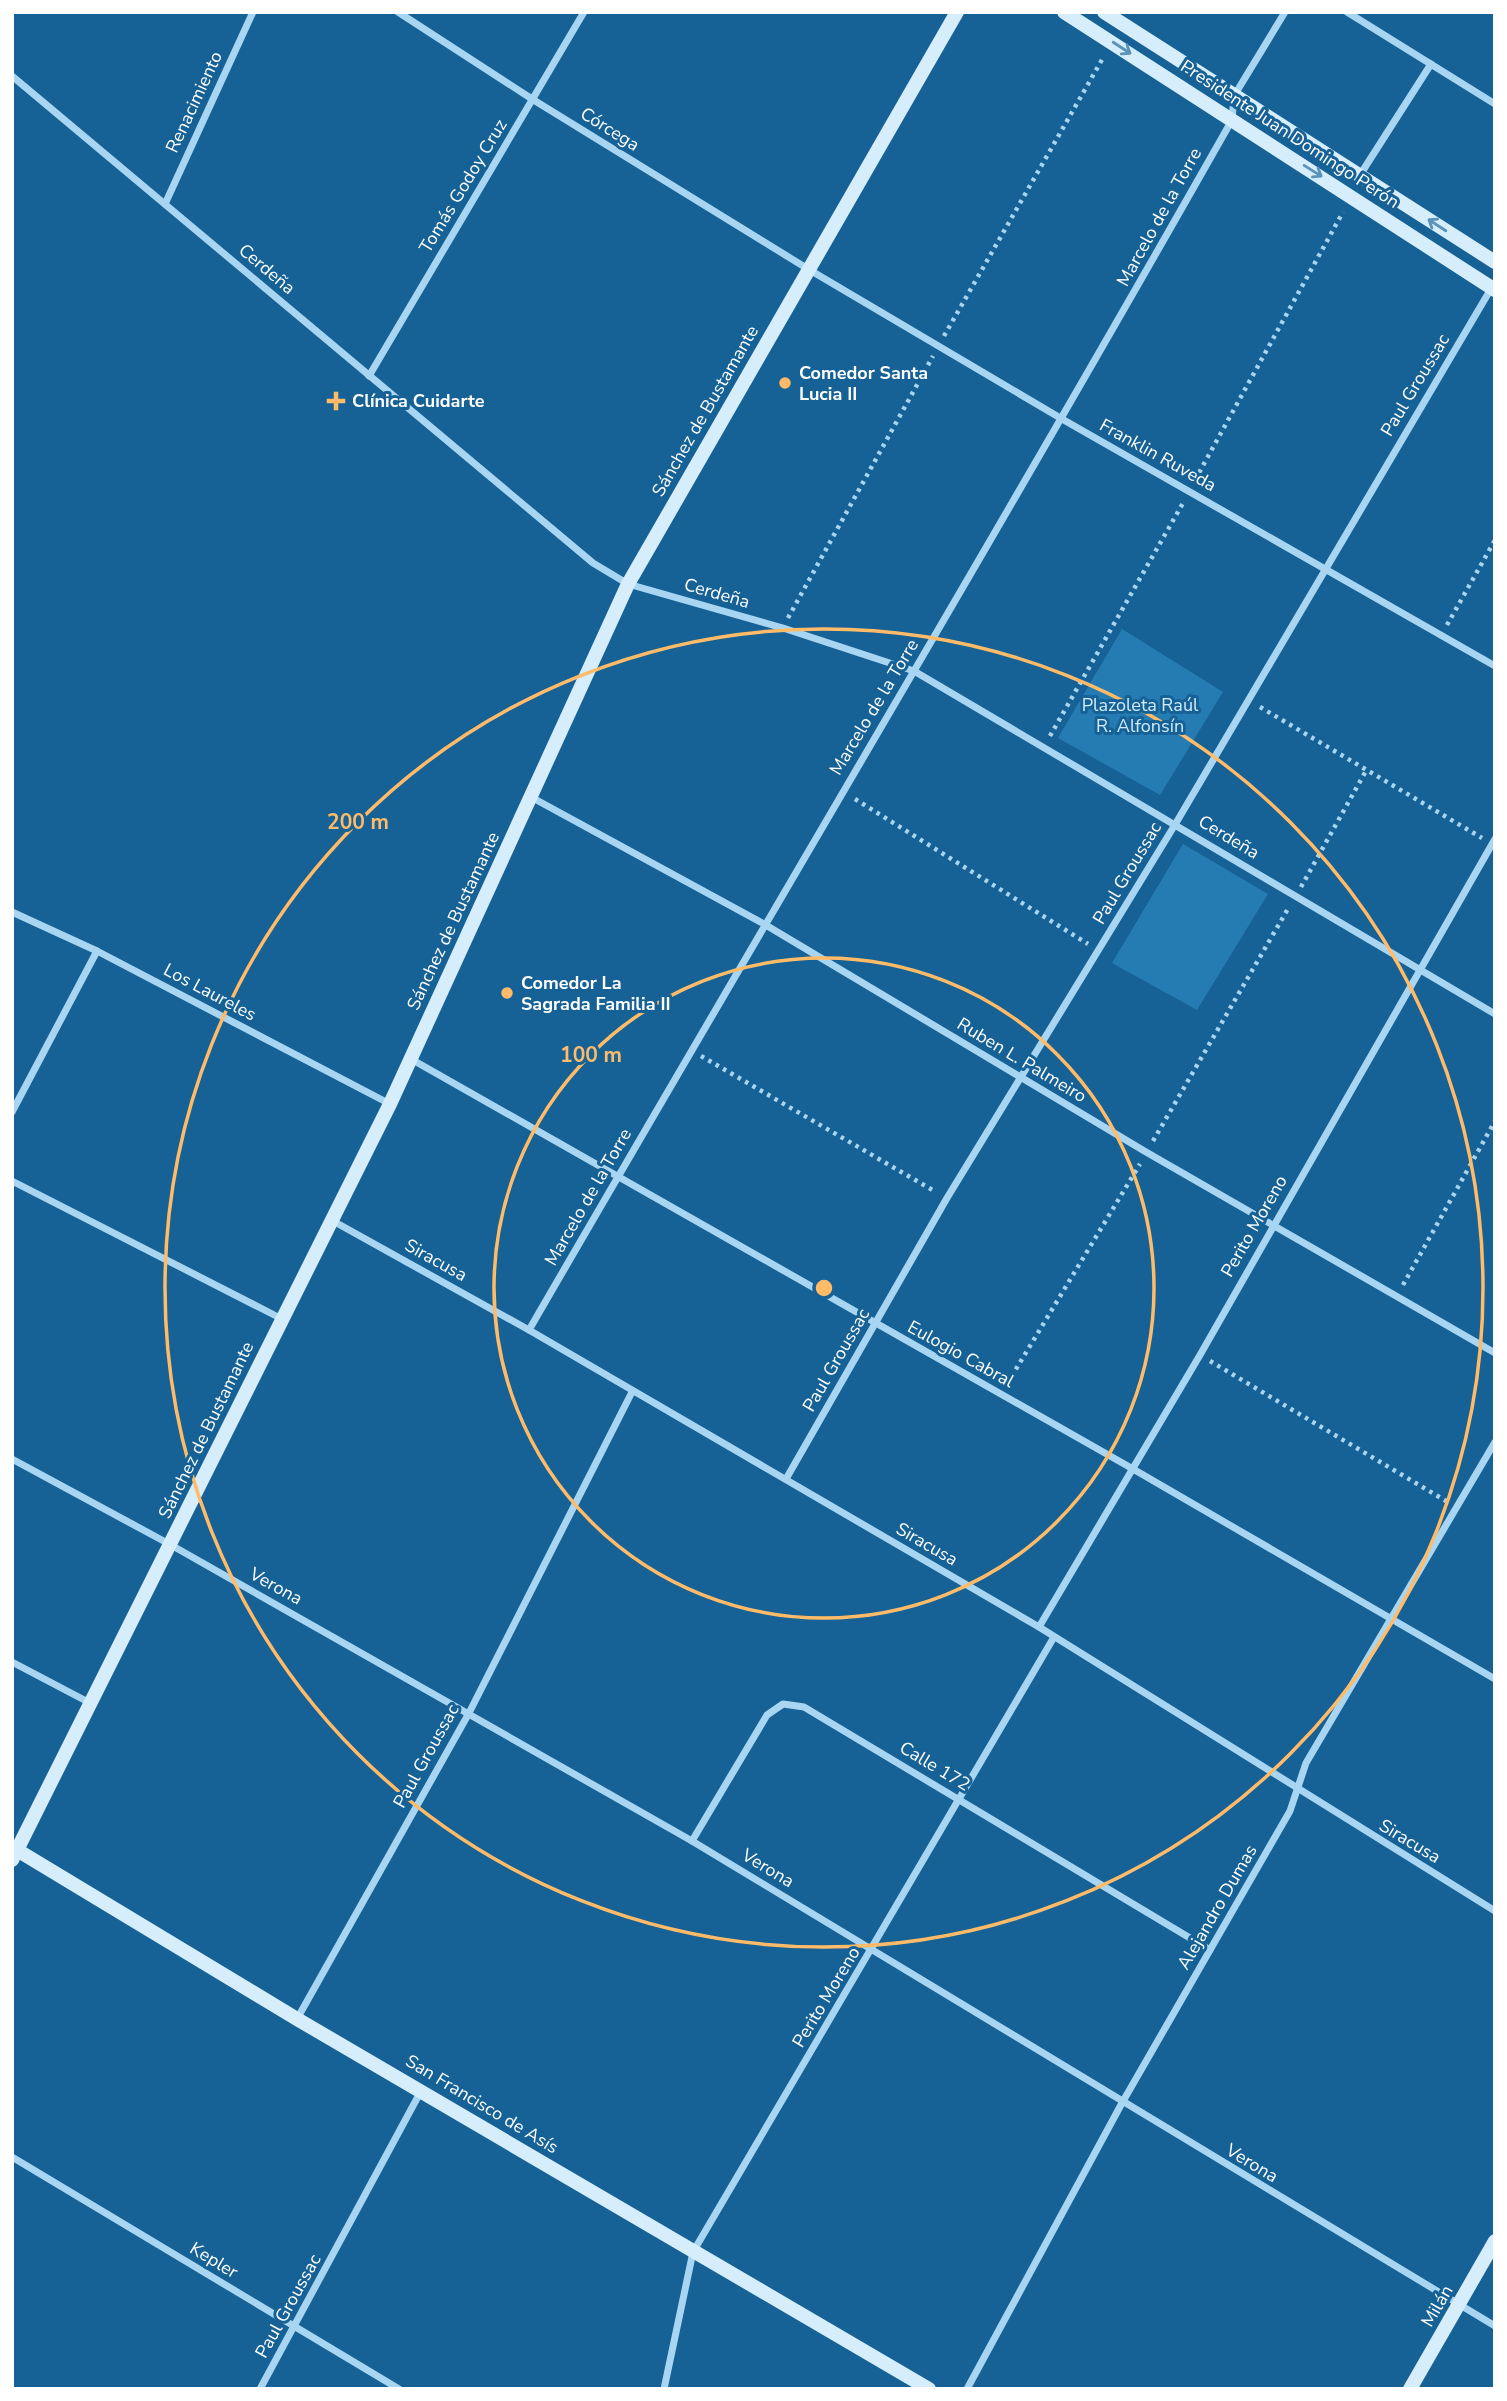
<svg xmlns="http://www.w3.org/2000/svg" width="1507" height="2401" font-family="'Nunito Sans',sans-serif">
  <rect width="100%" height="100%" fill="#166296"/>
  <g fill="#257cb3">
    <path d="M1122,629l101,63 -63,103 -102,-57z"/>
    <path d="M1183,844l85,50 -71,116 -85,-47z"/>
  </g>
  <g fill="none" stroke-linecap="round" stroke-linejoin="round">
    <g stroke="#a8d5f1" stroke-width="4.5" stroke-dasharray="3.5 5" stroke-linecap="butt">
      <path d="M944,336l159,-278"/>
      <path d="M1195,480l148,-268"/>
      <path d="M788,618l145,-262"/>
      <path d="M1447,625l48,-85"/>
      <path d="M1260,707l222,131"/>
      <path d="M1050,736l133,-233"/>
      <path d="M855,799l233,145"/>
      <path d="M1301,887l66,-118"/>
      <path d="M701,1056l235,136"/>
      <path d="M1153,1141l136,-234"/>
      <path d="M1403,1285l92,-164"/>
      <path d="M1210,1361l236,140"/>
      <path d="M1007,1384l133,-220"/>
    </g>
    <g stroke="#a8d5f1" stroke-width="7">
      <path d="M398,12l134,87 276,170 254,150 433,247"/>
      <path d="M1347,12l148,92"/>
      <path d="M12,76l581,487 35,21 155,44 131,43 581,343"/>
      <path d="M1360,175l71,-111"/>
      <path d="M165,204l88,-192"/>
      <path d="M369,376l215,-364"/>
      <path d="M531,797l233,127 382,228 349,201"/>
      <path d="M12,912l85,39 293,153"/>
      <path d="M411,1059l722,410 362,210"/>
      <path d="M12,1112l85,-161"/>
      <path d="M12,1181l270,138"/>
      <path d="M333,1221l196,109 510,297 456,284"/>
      <path d="M529,1330c234,-404 473,-804 703,-1210l2,-24 51,-84"/>
      <path d="M12,1459l159,86 521,296 803,485"/>
      <path d="M786,1479l161,-281 229,-375 316,-536"/>
      <path d="M1039,1627l161,-272 295,-516"/>
      <path d="M12,1662l78,41"/>
      <path d="M692,1841l75,-126 16,-11 21,3 406,243"/>
      <path d="M297,2019l172,-306 163,-321"/>
      <path d="M12,2157l387,232"/>
      <path d="M260,2389l161,-298"/>
      <path d="M664,2389l29,-137 361,-615"/>
      <path d="M967,2389l155,-286 168,-292 16,-48 189,-321"/>
    </g>
    <g stroke="#d6edfc" stroke-width="14">
      <path d="M1064,12l431,278"/>
      <path d="M1104,12l391,250"/>
      <path d="M17,1850l280,169 632,370"/>
      <path d="M12,1860l378,-756 238,-520 329,-572"/>
      <path d="M1410,2389l85,-148"/>
    </g>
  </g>
  <defs><path id="oneway-shaft" d="M-6 0H5M1.5-3L5.5 0L1.5 3" fill="none" stroke-width="1.6" stroke-linecap="round" stroke-linejoin="round" transform="scale(1.75)"/></defs>
  <g stroke="#5993ba">
    <use href="#oneway-shaft" transform="translate(1122 48) rotate(33)"/>
    <use href="#oneway-shaft" transform="translate(1313 171) rotate(32)"/>
    <use href="#oneway-shaft" transform="translate(1437 225) rotate(-147)"/>
  </g>
  <g fill="none" stroke="#ffbb68" stroke-width="3.5">
    <circle cx="824" cy="1288" r="330"/>
    <circle cx="824" cy="1288" r="659"/>
  </g>
  <g fill="#ffbb68" stroke="#166296" stroke-width="2.5">
    <circle cx="785" cy="383" r="7"/>
    <path d="M332.5 390.5h7v7h7v7h-7v7h-7v-7h-7v-7h7z"/>
    <circle cx="507" cy="993" r="7"/>
  </g>
  <g text-anchor="middle" dominant-baseline="central" stroke-width="6" stroke-linejoin="round" paint-order="stroke">
    <g font-size="18" fill="#fff" stroke="#166296">
      <text transform="translate(194 102) rotate(-65)">Renacimiento</text>
      <text transform="translate(610 129) rotate(32)">Córcega</text>
      <text transform="translate(1290 134) rotate(33)">Presidente Juan Domingo Perón</text>
      <text transform="translate(463 186) rotate(-59)">Tomás Godoy Cruz</text>
      <text transform="translate(1159 217) rotate(-61)">Marcelo de la Torre</text>
      <text transform="translate(267 269) rotate(40)">Cerdeña</text>
      <text transform="translate(1415 385) rotate(-59)">Paul Groussac</text>
      <text transform="translate(705 411) rotate(-60)">Sánchez de Bustamante</text>
      <text transform="translate(1158 455) rotate(29)">Franklin Ruveda</text>
      <text transform="translate(717 593) rotate(16)">Cerdeña</text>
      <text transform="translate(874 707) rotate(-59)">Marcelo de la Torre</text>
      <text transform="translate(1229 837) rotate(31)">Cerdeña</text>
      <text transform="translate(1127 873) rotate(-59)">Paul Groussac</text>
      <text transform="translate(453 921) rotate(-65)">Sánchez de Bustamante</text>
      <text transform="translate(210 992) rotate(28)">Los Laureles</text>
      <text transform="translate(1022 1060) rotate(31)">Ruben L. Palmeiro</text>
      <text transform="translate(588 1197) rotate(-60)">Marcelo de la Torre</text>
      <text transform="translate(1254 1226) rotate(-60)">Perito Moreno</text>
      <text transform="translate(436 1260) rotate(29)">Siracusa</text>
      <text transform="translate(961 1354) rotate(29)">Eulogio Cabral</text>
      <text transform="translate(836 1360) rotate(-60)">Paul Groussac</text>
      <text transform="translate(206 1430) rotate(-64)">Sánchez de Bustamante</text>
      <text transform="translate(927 1544) rotate(30)">Siracusa</text>
      <text transform="translate(276 1586) rotate(29)">Verona</text>
      <text transform="translate(426 1756) rotate(-61)">Paul Groussac</text>
      <text transform="translate(935 1766) rotate(31)">Calle 172</text>
      <text transform="translate(1410 1841) rotate(31)">Siracusa</text>
      <text transform="translate(768 1868) rotate(31)">Verona</text>
      <text transform="translate(1217 1907) rotate(-60)">Alejandro Dumas</text>
      <text transform="translate(826 1997) rotate(-59)">Perito Moreno</text>
      <text transform="translate(482 2104) rotate(31)">San Francisco de Asís</text>
      <text transform="translate(1252 2163) rotate(31)">Verona</text>
      <text transform="translate(214 2260) rotate(31)">Kepler</text>
      <text transform="translate(288 2306) rotate(-61)">Paul Groussac</text>
      <text transform="translate(1437 2306) rotate(-60)">Milán</text>
    </g>
    <g font-size="18" font-weight="bold" fill="#fff" stroke="#166296" text-anchor="start">
      <text x="799" y="373">Comedor Santa<tspan x="799" dy="21">Lucia II</tspan></text>
      <text x="352" y="401">Clínica Cuidarte</text>
      <text x="521" y="983">Comedor La<tspan x="521" dy="21">Sagrada Familia II</tspan></text>
    </g>
    <g font-size="18" fill="#cfebfc" stroke="#166296">
      <text x="1140" y="705">Plazoleta Raúl<tspan x="1140" dy="21">R. Alfonsín</tspan></text>
    </g>
  </g>
  <circle cx="824" cy="1288" r="10" fill="#ffbb68" stroke="#166296" stroke-width="3.5"/>
  <g font-size="21" text-anchor="middle" font-weight="bold" fill="#ffbb68" stroke="#166296" stroke-width="6" stroke-linejoin="round" paint-order="stroke">
    <text x="358" y="829">200 m</text>
    <text x="591" y="1062">100 m</text>
  </g>
  <rect width="1507" height="2401" fill="none" stroke="#ffffff" stroke-width="28"/>
</svg>
